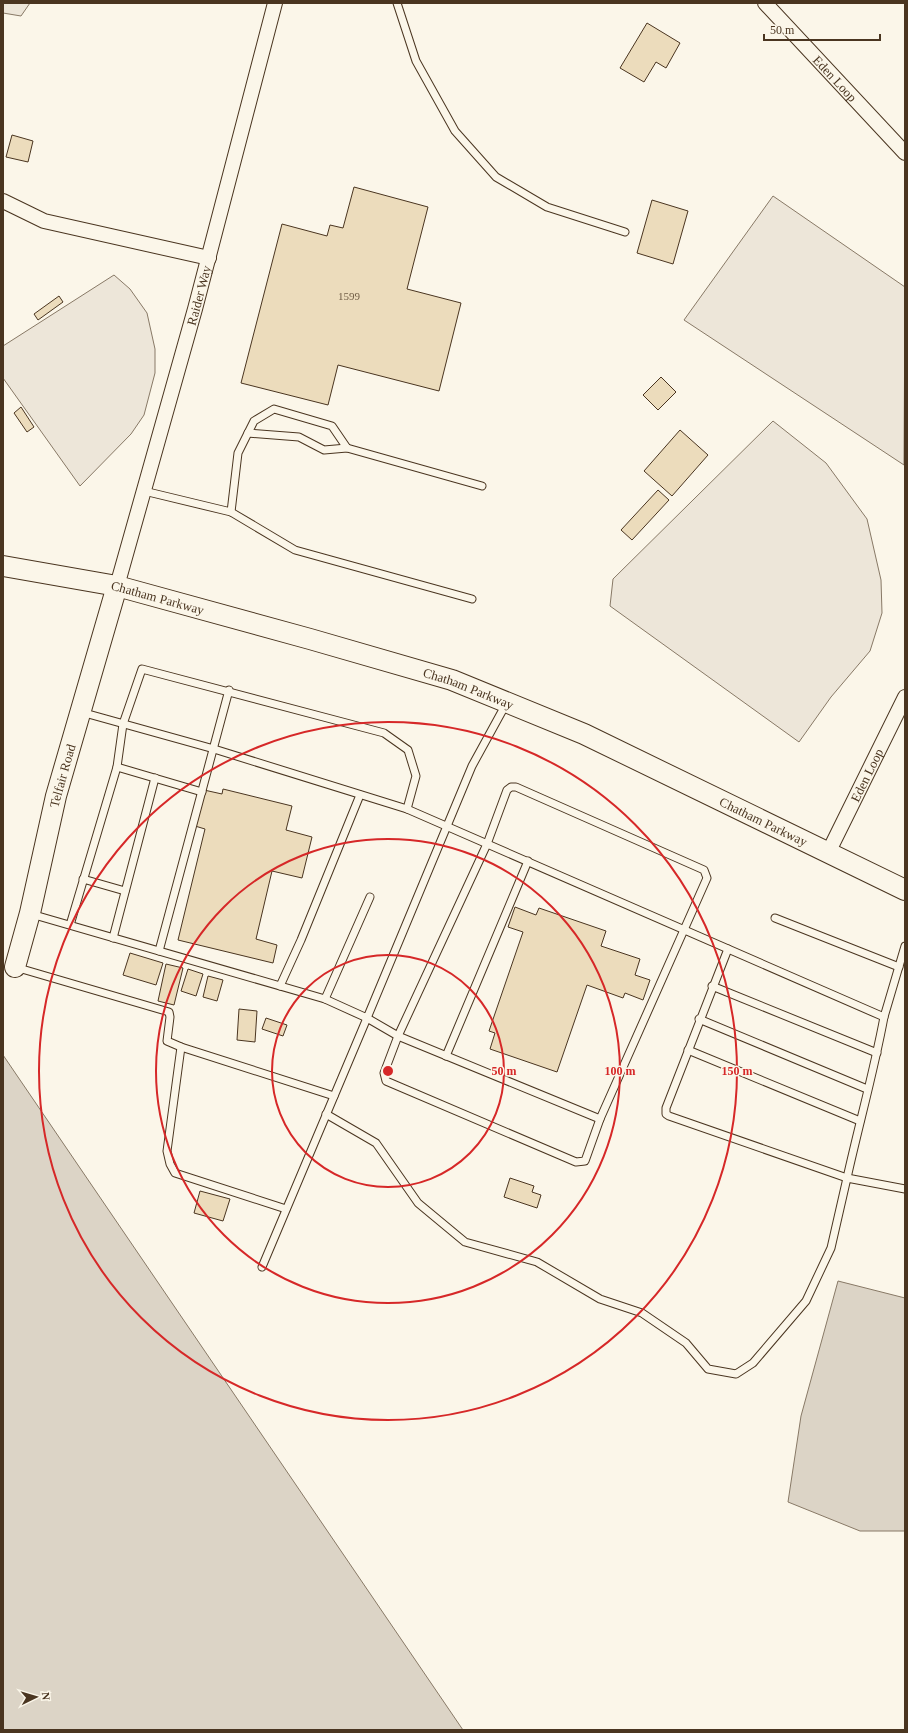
<svg xmlns="http://www.w3.org/2000/svg" width="908" height="1733" font-family="'Times New Roman',serif">
  <rect width="100%" height="100%" fill="#fbf6e9"/>
  <g fill="#ede6d9" stroke="#887966">
    <path d="M3,3h27l-9,13 -18,-3z"/>
    <path d="M773,196l132,91 -1,178 -220,-145z"/>
    <path d="M114,275l16,14 17,24 8,36v24l-11,42 -13,19 -51,52 -77,-108v-32z"/>
    <path d="M773,421l53,42 41,56 14,61 1,33 -12,38 -39,46 -32,45 -189,-136 3,-27z"/>
  </g>
  <g fill="#dcd4c6" stroke="#887966">
    <path d="M3,1055l460,675h-460z"/>
    <path d="M838,1281l67,17v233h-45l-72,-29 13,-86z"/>
  </g>
  <g fill="#ecdcbc" stroke="#4a3520">
    <path d="M647,23l33,20 -14,25 -10,-6 -12,20 -24,-14z"/>
    <path d="M12,135l21,6 -5,21 -22,-5z"/>
    <path d="M354,187l74,20 -21,82 54,14 -22,88 -101,-26 -10,40 -87,-22 41,-159 45,12 3,-11 13,3z"/>
    <path d="M652,200l36,11 -15,53 -36,-11z"/>
    <path d="M59,296l4,6 -25,18 -4,-6z"/>
    <path d="M661,377l15,15 -18,18 -15,-15z"/>
    <path d="M21,407l13,20 -7,5 -13,-19z"/>
    <path d="M680,430l28,25 -36,41 -28,-25z"/>
    <path d="M658,490l11,10 -37,40 -11,-10z"/>
    <path d="M223,789l69,17 -6,24 26,7 -10,41 -30,-7 -16,68 21,6 -4,18 -95,-23 27,-111 -10,-3 9,-36 18,4z"/>
    <path d="M515,907l21,8 3,-7 67,23 -5,15 39,13 -5,16 15,5 -7,20 -18,-7 -2,5 -36,-13 -30,87 -67,-23 5,-16 -6,-2 34,-99 -15,-5z"/>
    <path d="M130,953l33,10 -7,22 -33,-10z"/>
    <path d="M166,964l17,4 -9,37 -16,-4z"/>
    <path d="M188,969l15,5 -7,22 -15,-5z"/>
    <path d="M208,976l15,4 -6,21 -14,-4z"/>
    <path d="M239,1009l18,2 -2,31 -18,-2z"/>
    <path d="M266,1018l21,7 -4,11 -21,-7z"/>
    <path d="M510,1178l24,8 -2,6 9,3 -4,13 -33,-11z"/>
    <path d="M200,1191l30,8 -7,22 -29,-8z"/>
  </g>
  <g fill="none" stroke-linecap="round" stroke-linejoin="round">
    <defs>
      <g id="lane">
        <path d="M397,3l19,58 39,70 41,46 51,30 78,25"/>
        <path d="M248,433l51,4 25,13 23,-2"/>
        <path d="M144,491l87,21 64,38 177,49"/>
        <path d="M231,512l7,-59 16,-32 20,-12 58,17 15,22 135,38"/>
        <path d="M81,712l133,37 193,60 477,208 21,-71"/>
        <path d="M117,767l85,25"/>
        <path d="M511,787h5l188,83 3,8 -107,241 -15,42 -9,1 -190,-81 -2,-8 14,-37 89,-192 20,-54z"/>
        <path d="M83,879l42,12"/>
        <path d="M31,914l294,85 42,19 105,-252 34,-62"/>
        <path d="M775,918l124,49"/>
        <path d="M70,925l47,-158 6,-43 19,-55 242,64 24,17 8,26 -9,33"/>
        <path d="M113,938l42,-160"/>
        <path d="M728,949l-62,159v6l3,2 178,62c12,-54 27,-107 37,-161"/>
        <path d="M159,951l70,-261"/>
        <path d="M15,967l154,45 1,5 -3,24 14,6 -14,104 3,13 5,9 111,36"/>
        <path d="M280,986l21,-46 59,-145"/>
        <path d="M712,986l165,67"/>
        <path d="M325,999l45,-102"/>
        <path d="M699,1019l168,70"/>
        <path d="M181,1047l153,49"/>
        <path d="M688,1050l172,71"/>
        <path d="M446,1056l82,-195"/>
        <path d="M326,1114l50,29 42,60 47,39 72,20 63,37 42,14 44,30 22,26 28,5 17,-11 53,-62 25,-53 16,-70 58,11"/>
        <path d="M262,1267l105,-249 31,18 202,83"/>
      </g>
      <g id="street">
        <path id="s1" d="M765,3l140,150"/>
        <path d="M3,201l41,20 165,37"/>
        <path id="s2" d="M117,586l78,-277 80,-306"/>
        <path id="s3" d="M828,853l77,-156"/>
      </g>
      <g id="secondary">
        <path id="s4" d="M3,566l114,20 193,53 142,41 132,54 321,156"/>
        <path id="s5" d="M15,967l15,-54 26,-117 61,-210"/>
      </g>
    </defs>
    <use href="#lane" stroke="#4a3520" stroke-width="9"/>
    <use href="#street" stroke="#4a3520" stroke-width="16"/>
    <use href="#secondary" stroke="#4a3520" stroke-width="22"/>
    <use href="#lane" stroke="#fbf6e9" stroke-width="7"/>
    <use href="#street" stroke="#fbf6e9" stroke-width="14"/>
    <use href="#secondary" stroke="#fbf6e9" stroke-width="20"/>
  </g>
  <g fill="none" stroke="#d62828" stroke-width="2">
    <circle cx="388" cy="1071" r="116"/>
    <circle cx="388" cy="1071" r="232"/>
    <circle cx="388" cy="1071" r="349"/>
  </g>
  <g text-anchor="middle" dominant-baseline="central" stroke-width="3" stroke-linejoin="round" paint-order="stroke">
    <g font-size="11" fill="#725f47">
      <text x="349" y="296">1599</text>
    </g>
    <g font-size="13" fill="#4a3520" stroke="#fbf6e9">
      <text stroke="none"><textPath href="#s1" startOffset="103">Eden Loop</textPath></text>
      <text stroke="none"><textPath href="#s2" startOffset="302">Raider Way</textPath></text>
      <text stroke="none"><textPath href="#s4" startOffset="158">Chatham Parkway</textPath></text>
      <text stroke="none"><textPath href="#s4" startOffset="482">Chatham Parkway</textPath></text>
      <text stroke="none"><textPath href="#s3" startOffset="87">Eden Loop</textPath></text>
      <text stroke="none"><textPath href="#s5" startOffset="197">Telfair Road</textPath></text>
      <text stroke="none"><textPath href="#s4" startOffset="806">Chatham Parkway</textPath></text>
    </g>
  </g>
  <circle cx="388" cy="1071" r="6" fill="#d62828" stroke="#fbf6e9" stroke-width="2"/>
  <g font-size="12" text-anchor="middle" font-weight="bold" fill="#d62828" stroke="#fbf6e9" stroke-width="3" stroke-linejoin="round" paint-order="stroke">
    <text x="504" y="1075">50 m</text>
    <text x="620" y="1075">100 m</text>
    <text x="737" y="1075">150 m</text>
  </g>
  <rect width="908" height="1733" fill="none" stroke="#4a3520" stroke-width="8"/>
  <g transform="translate(36 1697) rotate(85)" stroke="#fbf6e9" stroke-width="3" paint-order="stroke">
  <path d="M0-3L7 15L0 10L-7 15Z" fill="#4a3520"/>
  <text y="-6" font-size="11" font-weight="bold" text-anchor="middle" fill="#4a3520">N</text>
  </g>
  <path d="M764 34v6h116v-6" fill="none" stroke="#4a3520" stroke-width="2"/>
  <text x="770" y="34" font-size="12" fill="#4a3520" stroke="#fbf6e9" stroke-width="3" paint-order="stroke">50 m</text>
</svg>
